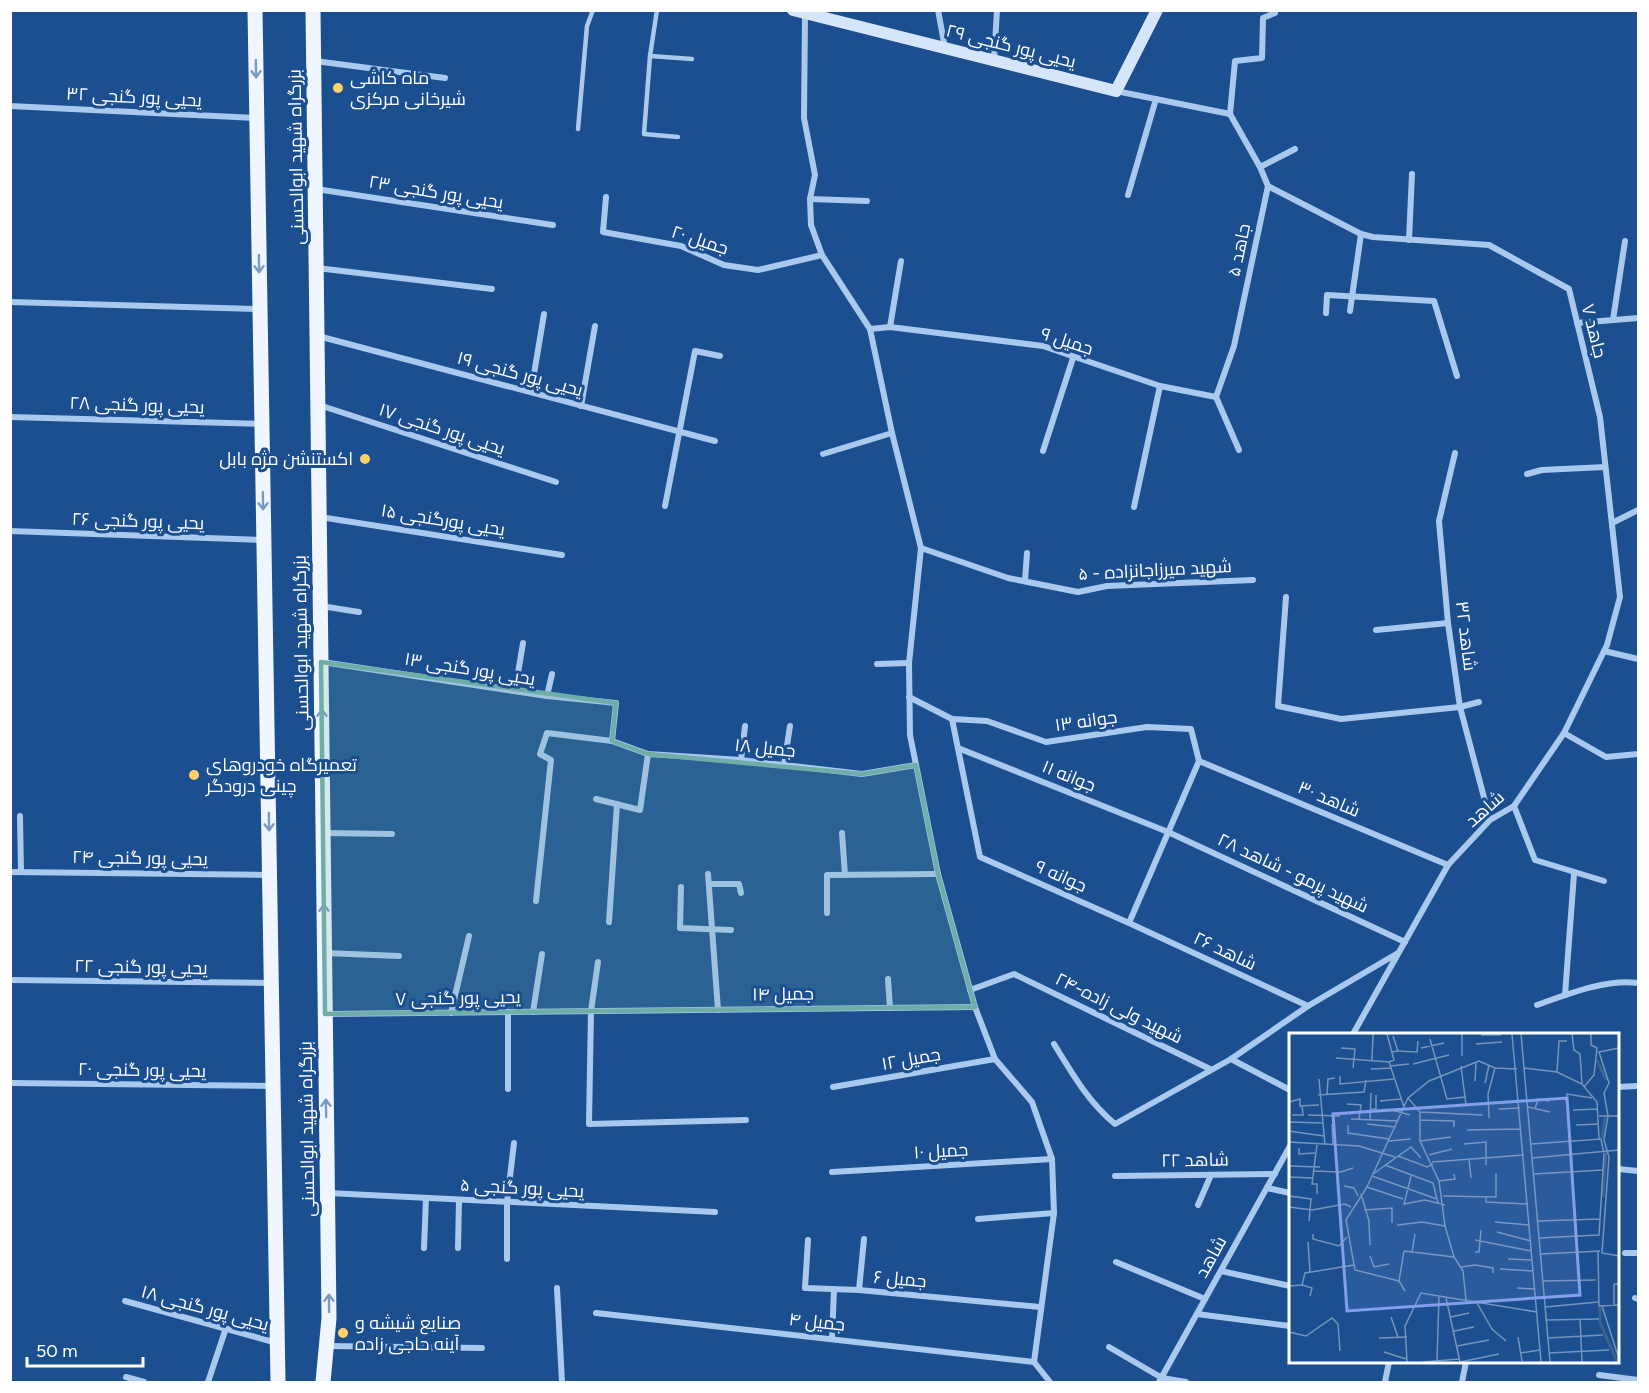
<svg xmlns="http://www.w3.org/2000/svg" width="1649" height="1393" font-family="Figtree,Cairo,sans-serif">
  <rect width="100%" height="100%" fill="#1b4f8f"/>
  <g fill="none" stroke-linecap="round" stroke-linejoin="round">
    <g stroke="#a9c9ee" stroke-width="4.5">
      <path d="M657,10l-7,46 -6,78 34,3"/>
      <path d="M650,56l42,3"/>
      <path d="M578,129l9,-103 6,-16"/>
    </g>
    <g stroke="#a9c9ee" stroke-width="6">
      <path d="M938,10l7,38"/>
      <path d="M805,14l-1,104 11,57 -5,24 1,26 11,30 48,74 22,104 29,115 -12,115 1,72 28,139 37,133 20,52 37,43 20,57 2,54 -20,149 16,20"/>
      <path d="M994,60l3,-50"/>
      <path d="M315,61l130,17"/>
      <path d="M1116,91l114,23"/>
      <path d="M10,106l246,12"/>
      <path d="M1230,114l5,-53 27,-3 1,-40 12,-5"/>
      <path d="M1260,167l35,-18"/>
      <path d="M1268,186l93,48 12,3 116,8 80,44 31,128 20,180 -13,48 -43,88 -50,73 -24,14 -42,45 -95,169"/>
      <path d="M316,189l237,36"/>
      <path d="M1128,195l28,-96"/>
      <path d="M606,197l-3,35 78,14 43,19 34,5 64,-15"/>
      <path d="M810,199l57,2"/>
      <path d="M1409,240l3,-66"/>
      <path d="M317,268l175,21"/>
      <path d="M10,302l249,7"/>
      <path d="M1350,311l11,-77"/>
      <path d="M1326,313l1,-18 107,6 23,75"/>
      <path d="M1613,320l12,-79"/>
      <path d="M1577,323l61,-5"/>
      <path d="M890,327l11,-66"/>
      <path d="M870,329l20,-2 153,19 117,40 56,11"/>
      <path d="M318,336l397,105"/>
      <path d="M531,392l13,-78"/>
      <path d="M1216,397l18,-51 34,-160 -8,-19 -30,-53"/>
      <path d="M1216,397l23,53"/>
      <path d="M319,405l237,77"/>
      <path d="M581,406l14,-80"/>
      <path d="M10,417l252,7"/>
      <path d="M1043,451l30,-93"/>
      <path d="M1455,453l-16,68 9,102 12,84 30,113"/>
      <path d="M823,454l69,-21"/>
      <path d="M1527,474l15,-4 63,-3"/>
      <path d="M665,506l30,-155 25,5"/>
      <path d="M1134,507l26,-121"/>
      <path d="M320,517l242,38"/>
      <path d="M1612,523l26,-13"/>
      <path d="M10,531l253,9"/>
      <path d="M921,548l87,30 70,14 29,-6 146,-6"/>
      <path d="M1025,581l2,-28"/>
      <path d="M1286,597l-8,109 63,13 119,-12 19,-5"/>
      <path d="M321,606l38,6"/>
      <path d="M1376,630l72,-7"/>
      <path d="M1604,651l34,8"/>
      <path d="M322,662l225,34 69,7 -4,38"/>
      <path d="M877,664l32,-1"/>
      <path d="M515,691l8,-48"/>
      <path d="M547,696l5,-22"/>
      <path d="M909,697l43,22 35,2 59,21 101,-15 44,2 8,32 -70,162"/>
      <path d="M952,719l28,138 149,66 179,83"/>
      <path d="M1564,733l42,24 32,-3"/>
      <path d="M958,748l210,84 237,110"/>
      <path d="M741,760l4,-34"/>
      <path d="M1199,761l249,104"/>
      <path d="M784,765l6,-39"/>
      <path d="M596,799l44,11 8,-56"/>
      <path d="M1514,806l21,54 69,21"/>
      <path d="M20,816l1,56"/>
      <path d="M324,833l68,1"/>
      <path d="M842,833l3,42"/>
      <path d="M10,872l259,3"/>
      <path d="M708,874l10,136"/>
      <path d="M709,884h30l2,9"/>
      <path d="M681,887l-1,41 51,2"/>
      <path d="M536,901l15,-141 -11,-6 7,-21 65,8 36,13 93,6 121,14 54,-9"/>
      <path d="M827,913v-38l111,-1"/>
      <path d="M609,922l8,-118"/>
      <path d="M325,953l74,3"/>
      <path d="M598,962l-7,49 -2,113 157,-4"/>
      <path d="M888,979l2,29"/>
      <path d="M10,980l261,3"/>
      <path d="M970,990l44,-16 196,95"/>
      <path d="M1565,995l9,-121"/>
      <path d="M1537,1005c31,-11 68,-26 101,-22"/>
      <path d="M508,1012v77"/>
      <path d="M533,1012l9,-58"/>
      <path d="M451,1013l18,-77"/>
      <path d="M326,1014l649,-7"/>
      <path d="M1054,1044c18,29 34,58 61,80l116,-65 77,-53 90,-53"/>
      <path d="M1231,1059l59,31"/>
      <path d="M10,1083l262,3"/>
      <path d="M833,1087l162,-28"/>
      <path d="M1618,1087l19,-1"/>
      <path d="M1618,1169l20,2"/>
      <path d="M832,1172l220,-13"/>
      <path d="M1115,1176l160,-2"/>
      <path d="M1267,1188l23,5"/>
      <path d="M328,1193l387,19"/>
      <path d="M1198,1205l13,-30"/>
      <path d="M978,1219l76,-6"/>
      <path d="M808,1240l-3,48 54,2 181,17"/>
      <path d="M424,1248l2,-50"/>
      <path d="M458,1248l1,-48"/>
      <path d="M1625,1253h13"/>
      <path d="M507,1259v-57l7,-59"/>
      <path d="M1116,1262l89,37"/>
      <path d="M1221,1271l69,15"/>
      <path d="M557,1288l5,94"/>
      <path d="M859,1290l5,-51"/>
      <path d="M1635,1298l3,1"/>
      <path d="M125,1301l152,42"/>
      <path d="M596,1313l438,49"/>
      <path d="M1197,1314l93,12"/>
      <path d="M832,1339l2,-50"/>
      <path d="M327,1346l155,2"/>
      <path d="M1109,1347l53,31 24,4"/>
      <path d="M1599,1375l39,5"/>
      <path d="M126,1377l18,5"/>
      <path d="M208,1382l18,-54"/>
      <path d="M1159,1382l131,-236"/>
      <path d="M1385,1382l4,-20"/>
      <path d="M1462,1382l4,-20"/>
    </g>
    <path stroke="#d6e6fa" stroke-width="12" d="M793,10l323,81 41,-81"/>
    <g stroke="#f0f6ff" stroke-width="15">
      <path d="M255,10l23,1372"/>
      <path d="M313,10l16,1308 -6,64"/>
    </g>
  </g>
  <defs><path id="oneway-shaft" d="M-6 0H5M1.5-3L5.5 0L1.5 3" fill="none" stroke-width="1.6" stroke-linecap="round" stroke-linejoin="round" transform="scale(1.5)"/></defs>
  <g stroke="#7b9ac1">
    <use href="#oneway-shaft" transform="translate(256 69) rotate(89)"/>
    <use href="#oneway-shaft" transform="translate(259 264) rotate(89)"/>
    <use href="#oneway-shaft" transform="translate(263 501) rotate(89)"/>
    <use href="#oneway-shaft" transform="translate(322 718) rotate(-91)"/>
    <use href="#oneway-shaft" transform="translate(269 822) rotate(89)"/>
    <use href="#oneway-shaft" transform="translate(324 913) rotate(-91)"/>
    <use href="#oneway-shaft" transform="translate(326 1108) rotate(-91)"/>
    <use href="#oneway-shaft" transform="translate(329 1303) rotate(-91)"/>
  </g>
  <path fill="#6fada8" fill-opacity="0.2" stroke="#6fada8" stroke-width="4.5" stroke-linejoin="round" d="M321,662l295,41 -4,38 36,13 214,20 54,-9 22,109 37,133 -650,7z"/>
  <g fill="#ffd166" stroke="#1b4f8f" stroke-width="2">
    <circle cx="338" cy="88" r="6"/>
    <circle cx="365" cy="459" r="6"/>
    <circle cx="194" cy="775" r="6"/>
    <circle cx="343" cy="1333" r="6"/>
  </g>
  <g text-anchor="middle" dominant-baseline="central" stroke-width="6" stroke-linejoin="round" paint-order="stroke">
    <g font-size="18" fill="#fff" stroke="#1b4f8f">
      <text transform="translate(1011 46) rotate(14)">یحیی پور گنجی ۲۹</text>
      <text transform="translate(134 97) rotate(3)">یحیی پور گنجی ۳۲</text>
      <text transform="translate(296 157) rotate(-91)">بزرگراه شهید ابوالحسنی</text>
      <text transform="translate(436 192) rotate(9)">یحیی پور گنجی ۲۳</text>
      <text transform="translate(700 240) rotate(18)">جمیل ۲۰</text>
      <text transform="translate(1239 250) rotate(-78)">جاهد ۵</text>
      <text transform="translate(1594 331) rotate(76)">جاهد ۷</text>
      <text transform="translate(1067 341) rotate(18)">جمیل ۹</text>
      <text transform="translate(520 374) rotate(15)">یحیی پور گنجی ۱۹</text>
      <text transform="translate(137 405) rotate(2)">یحیی پور گنجی ۲۸</text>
      <text transform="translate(442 429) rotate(18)">یحیی پور گنجی ۱۷</text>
      <text transform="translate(443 520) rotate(9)">یحیی پورگنجی ۱۵</text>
      <text transform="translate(138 521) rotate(2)">یحیی پور گنجی ۲۶</text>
      <text transform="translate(1155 570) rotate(-3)">شهید میرزاجانزاده - ۵</text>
      <text transform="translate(1466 636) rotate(83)">شاهد ۳۲</text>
      <text transform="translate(301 643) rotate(-91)">بزرگراه شهید ابوالحسنی</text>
      <text transform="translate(470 669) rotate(9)">یحیی پور گنجی ۱۳</text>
      <text transform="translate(1086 721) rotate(-8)">جوانه ۱۳</text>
      <text transform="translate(765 748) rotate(6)">جمیل ۱۸</text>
      <text transform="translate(1069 776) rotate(22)">جوانه ۱۱</text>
      <text transform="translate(1329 799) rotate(23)">شاهد ۳۰</text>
      <text transform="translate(1485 809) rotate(-41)">شاهد</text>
      <text transform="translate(140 858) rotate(1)">یحیی پور گنجی ۲۴</text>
      <text transform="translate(1293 873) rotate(25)">شهید پرمو - شاهد ۲۸</text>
      <text transform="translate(1061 876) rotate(24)">جوانه ۹</text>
      <text transform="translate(1225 951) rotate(25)">شاهد ۲۶</text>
      <text transform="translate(141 967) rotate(1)">یحیی پور گنجی ۲۲</text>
      <text transform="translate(783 994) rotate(-1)">جمیل ۱۴</text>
      <text transform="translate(458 998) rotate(-1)">یحیی پور گنجی ۷</text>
      <text transform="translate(1119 1008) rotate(26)">شهید ولی زاده-۲۴</text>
      <text transform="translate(911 1059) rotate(-10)">جمیل ۱۲</text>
      <text transform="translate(142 1070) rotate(1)">یحیی پور گنجی ۲۰</text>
      <text transform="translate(307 1129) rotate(-91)">بزرگراه شهید ابوالحسنی</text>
      <text transform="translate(941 1151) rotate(-3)">جمیل ۱۰</text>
      <text transform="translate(1195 1160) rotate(-1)">شاهد ۲۲</text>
      <text transform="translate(522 1188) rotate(3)">یحیی پور گنجی ۵</text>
      <text transform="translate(1211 1257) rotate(-61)">شاهد</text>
      <text transform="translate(900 1279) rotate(5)">جمیل ۶</text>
      <text transform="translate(205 1308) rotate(15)">یحیی پور گنجی ۱۸</text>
      <text transform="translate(817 1322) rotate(6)">جمیل ۴</text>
    </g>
    <g font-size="18" fill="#fff" stroke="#1b4f8f" text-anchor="start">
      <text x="350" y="78">ماه کاشی<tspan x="350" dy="21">شیرخانی مرکزی</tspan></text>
      <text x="353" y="459" text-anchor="end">اکستنشن مژه بابل</text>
      <text x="206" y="765">تعمیرگاه خودروهای<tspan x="206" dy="21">چینی درودگر</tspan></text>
      <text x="355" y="1323">صنایع شیشه و<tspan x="355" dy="21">آینه حاجی زاده</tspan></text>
    </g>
  </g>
  <g transform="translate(1289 1033)">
    <rect width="330" height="330" fill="#1b4f8f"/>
    <path fill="none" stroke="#3c6290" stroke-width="3" d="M308,27l9,20M313,105l3,-22M314,164l3,-45M311,274v15l17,40"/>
    <path fill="none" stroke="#7695bc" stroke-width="1.5" d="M98,1l7,26 -5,2M173,1v22M223,1l29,328M232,1l29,328M283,1l2,16 6,4 2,30M192,2h20M141,6l17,60 19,-2M187,11l26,-2M52,15l14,1 -2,19M132,15l23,-5M330,15l-20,4 10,31 -5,10 4,23 -4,24 5,17 -7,96 17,3M109,18l19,1 1,-11M103,19l6,-1 -5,-15M47,25l53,4M83,28l1,-27M190,28l16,7 22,1M100,29l15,45M124,31l36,-9M101,33l19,-2M172,33l5,39 10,-1M235,35l33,4 25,12 15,18 2,37M82,36l20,-1M268,39l2,-31h8M51,43v8l54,-5M30,46l6,66M186,48l1,-19M196,50l4,-18M295,54l10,-12 3,-27 -6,-3v-11M38,61l1,-15 7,-1M29,62l46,-3 2,-12M119,65l12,14v29l19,40 6,45 9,31 9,14 3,29M91,68l21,-2M277,68l1,-7 25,4M0,69l11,-3v7l19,-1M58,71l14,1 -2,14M239,74l22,5M82,76h5v-14M210,76l21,-1M246,76l3,-10 11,2M103,77l18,5M284,77l25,-1M131,79l63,3M3,82h11l-1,-10M19,82l32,1M310,83h20M200,85l-1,-24 7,-26M62,86l47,2M81,86l1,-26M131,87l34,1v6M0,89l34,1M43,91l1,21M78,91l28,3M59,92v8l41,6M287,92l23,-1M178,97l54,-1M0,98l35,5M100,108l22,-2M131,108l31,-4M0,109l70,4 36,11M175,111l22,-2v23M242,111l70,-5 3,15 -5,81 -60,3M10,115v6l16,-1M140,122l23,-6M109,123l29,11 6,-3M243,125l87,-8M180,126l2,19M143,129l92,-7M96,132l48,18 5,20M0,133l31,1M24,138l28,1 12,-4M84,141l38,-27 10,11M245,141l69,-4M83,143l65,23M122,143l-7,28 21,-4 20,5M0,144l23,1M150,148l16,-2 -1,-5M55,153l10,2 4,8M78,154l36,12M28,161v-10h-5l5,-39M72,161l8,27 1,24M0,163l22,3 -2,22M154,163l53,1v-24M197,163v6l42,2M0,174l23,3 33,-6 6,3M75,177l28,-2v15M249,188l62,-2M206,189l34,3M108,192l25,-3 23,4M208,199l34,9M24,201v5l26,7 8,-9M186,207l56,11M19,209l2,30M115,218l50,6M115,218l-5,30 6,10M309,218l1,55 20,-1M123,219l3,-18M186,219h4l2,-22M252,221l59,-3M81,223l4,11 15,-3M219,226l24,1M172,234l14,-2 18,3v5M211,236l33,2M110,248l-44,-11 -9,-50 21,-33 41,-89 21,-17 50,-20M254,248l53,-1M13,252l10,3 -2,8M0,253l13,-1 3,-12 49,-8M228,255l18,1M157,265l14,64M188,270l15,26 14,12M325,272v-21h4M313,273l17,53M256,274l53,-5M102,284l7,20M162,284l18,-4M291,286l2,43M257,287l53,-1M165,298l20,-4M0,299l17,4 26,-18 6,6 2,27M229,304l4,24M90,305l28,-1M259,305l55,-3M168,313l32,-6M95,319l22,7M231,320l20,-3M260,320l60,-3M148,328l2,-65M118,329l-2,-36 16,-33 116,19M134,329l36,-3M171,329l39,-8"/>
    <path fill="#839eea" fill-opacity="0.15" stroke="#839eea" stroke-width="3" d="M278,65l13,197 -233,16 -14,-197z"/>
    <rect width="330" height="330" fill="none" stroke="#fff" stroke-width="3"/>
  </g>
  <rect width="1649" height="1393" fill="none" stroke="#ffffff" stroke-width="24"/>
  <path d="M27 1357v9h116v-9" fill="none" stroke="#ffffff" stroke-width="3"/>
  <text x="36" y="1357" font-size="18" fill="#ffffff" stroke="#1b4f8f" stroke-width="4.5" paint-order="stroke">50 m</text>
</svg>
